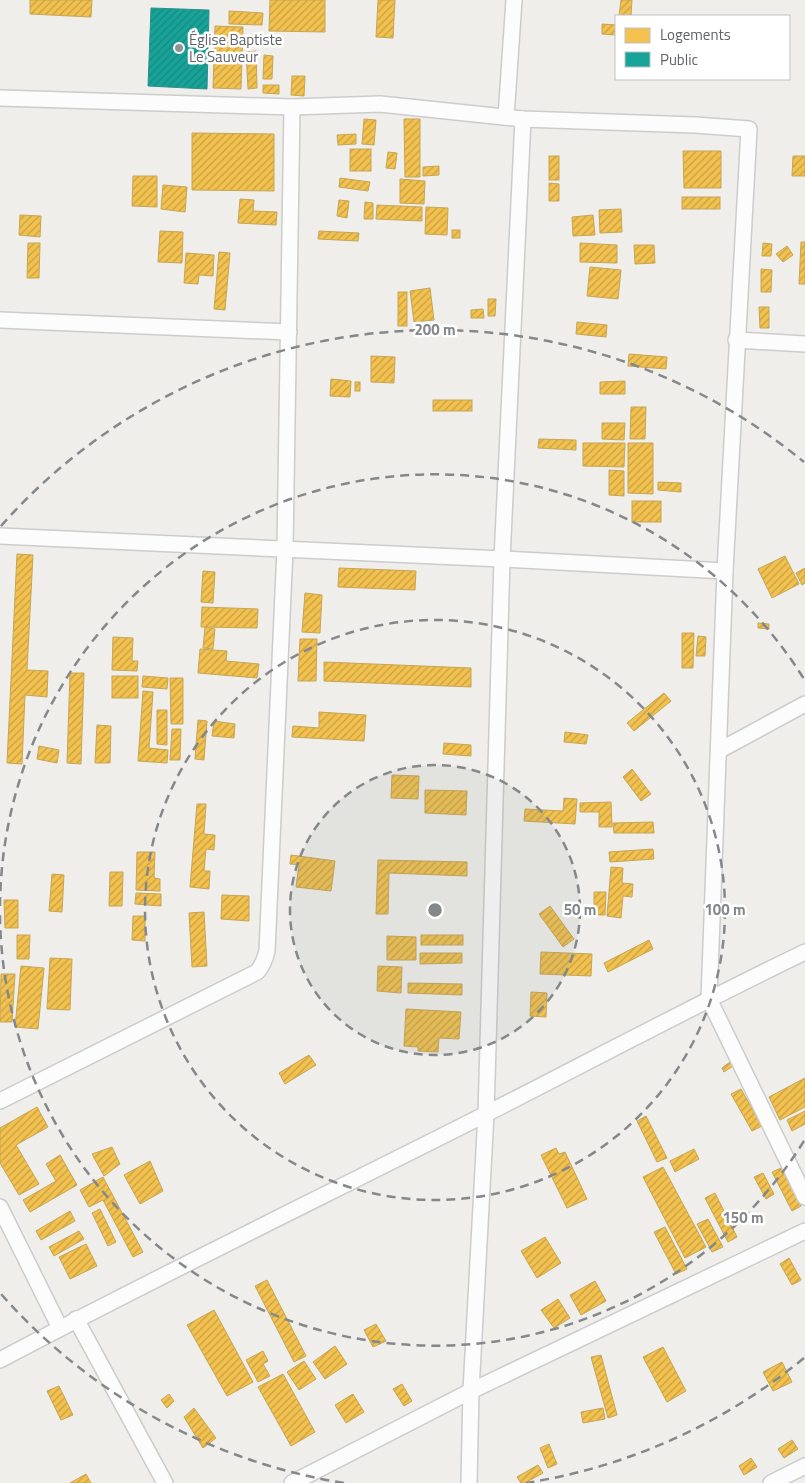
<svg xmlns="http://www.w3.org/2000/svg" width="805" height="1483" font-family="'Titillium Web',sans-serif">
  <defs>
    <pattern id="homes-hatch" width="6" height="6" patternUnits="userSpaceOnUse" patternTransform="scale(1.25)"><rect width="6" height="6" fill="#f2c14e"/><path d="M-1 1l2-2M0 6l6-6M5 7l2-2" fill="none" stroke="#c7a045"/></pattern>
    <pattern id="public-hatch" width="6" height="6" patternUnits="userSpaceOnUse" patternTransform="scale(1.25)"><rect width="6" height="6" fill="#17a398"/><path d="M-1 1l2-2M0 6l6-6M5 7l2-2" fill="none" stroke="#188880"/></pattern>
  </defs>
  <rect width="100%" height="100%" fill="#efeeea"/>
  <g fill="url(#homes-hatch)" stroke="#c6a556">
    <path d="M30,0h62l-1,17 -61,-3z"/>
    <path d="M270,0h55v32l-56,-1z"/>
    <path d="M378,0h17l-2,38 -17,-1z"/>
    <path d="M621,0h11l-1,16h-12z"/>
    <path d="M229,11l34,2 -1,12 -33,-1z"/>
    <path d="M602,24l14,1v10l-14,-1z"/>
    <path d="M215,26l28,1 -2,62 -28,-1z"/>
    <path d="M256,51l1,37 -9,1 -2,-37z"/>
    <path d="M264,55l9,1 -1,23h-9z"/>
    <path d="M292,76h13l-1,20 -13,-1z"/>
    <path d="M263,85h16v9l-16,-1z"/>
    <path d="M364,119l12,1 -2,25 -12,-1z"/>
    <path d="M404,119h16v58h-15z"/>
    <path d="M192,133l82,1v57l-82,-1z"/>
    <path d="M356,134v10l-18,1 -1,-10z"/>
    <rect x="350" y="149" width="21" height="22"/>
    <path d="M683,151h38v37h-37z"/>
    <path d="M388,152l9,1 -2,16 -9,-1z"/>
    <rect x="549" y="156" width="10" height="24"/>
    <path d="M793,156h12v20h-13z"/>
    <path d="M439,166v9l-16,1v-9z"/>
    <path d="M133,176h24v31l-25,-1z"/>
    <path d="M340,178l30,4 -2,9 -29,-4z"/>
    <path d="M400,179l25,2 -1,23 -24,-1z"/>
    <path d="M549,183l10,1v17h-10z"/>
    <path d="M163,185l24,2 -2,25 -24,-3z"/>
    <rect x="682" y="197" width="38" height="12"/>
    <path d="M240,199l14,1 -1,11 24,1 -1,13 -38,-2z"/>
    <path d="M339,200l10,1 -2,17 -10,-2z"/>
    <path d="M365,202l8,1v16h-9z"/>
    <path d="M377,205l45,2v14l-46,-2z"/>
    <path d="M426,207l22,1 -1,27 -22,-1z"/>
    <path d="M621,209l1,23 -22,1 -1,-23z"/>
    <path d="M20,215l21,1 -1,21 -21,-2z"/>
    <path d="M593,215l2,20 -22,1 -1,-19z"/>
    <rect x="452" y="230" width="8" height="8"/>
    <path d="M160,231l23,1 -1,31 -24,-1z"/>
    <path d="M319,231l40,2 -1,8 -40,-2z"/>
    <path d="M801,242h4v42h-6z"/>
    <path d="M28,243h12l-1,35h-12z"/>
    <path d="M580,243l37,2v18l-37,-1z"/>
    <path d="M763,243l9,1 -1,12h-9z"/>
    <path d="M634,245h20l1,18 -20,1z"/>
    <path d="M787,246l6,9 -10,7 -7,-8z"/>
    <path d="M219,252l11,1 -5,57 -11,-1z"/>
    <path d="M186,253l28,2 -1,21 -14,-1 -1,9 -14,-1z"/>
    <path d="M590,267l31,3 -3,29 -31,-3z"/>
    <path d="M761,269l11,1 -1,22h-10z"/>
    <path d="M430,288l4,32 -20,2 -4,-31z"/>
    <rect x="398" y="292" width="9" height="34"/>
    <path d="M488,299h8l-1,17h-7z"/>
    <path d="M759,307h10v21h-9z"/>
    <path d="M483,309l1,9h-13v-8z"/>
    <path d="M577,322l30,3 -1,12 -30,-3z"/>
    <path d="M629,354l38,3 -1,12 -38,-3z"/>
    <path d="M371,356l24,1 -1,26 -23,-1z"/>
    <path d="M331,379l20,2 -1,16 -20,-1z"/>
    <path d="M625,381v13h-25v-12z"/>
    <rect x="355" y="382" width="5" height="9"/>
    <rect x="433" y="400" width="39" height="11"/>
    <path d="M631,407h15l-1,32h-15z"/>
    <path d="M602,423h23l-1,17 -22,-1z"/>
    <path d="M539,439l37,1v10l-38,-2z"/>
    <path d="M583,443h42l-1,24 -41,-1z"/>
    <path d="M628,443h25v51l-25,-1z"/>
    <path d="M609,470l15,1v25l-15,-1z"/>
    <path d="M658,482l23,1v9l-23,-2z"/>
    <rect x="632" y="501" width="29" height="21"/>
    <path d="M17,554l16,1 -6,115 21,1 -1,26 -22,-2 -3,69 -15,-1z"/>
    <path d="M785,556l14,28 -27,14 -14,-29z"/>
    <path d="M339,568l77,3 -1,19 -77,-3z"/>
    <path d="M805,568v15l-3,2 -6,-12z"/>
    <path d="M203,571l12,1 -2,31 -12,-1z"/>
    <path d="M305,593l17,2 -2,38 -18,-1z"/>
    <path d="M202,607l56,2 -1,19 -56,-1z"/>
    <path d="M758,623l11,1v5l-11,-1z"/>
    <path d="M205,627l10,2 -2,20 -10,-1z"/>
    <path d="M682,633h12l-1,35h-11z"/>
    <path d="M698,636l8,1 -1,19h-9z"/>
    <path d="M113,637l20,1 -1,23h6l-1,10 -25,-1z"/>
    <path d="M300,639h17l-1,42h-18z"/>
    <path d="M200,649l27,2 -1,10 33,3 -2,14 -59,-5z"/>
    <path d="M324,662l147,6v19l-147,-6z"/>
    <path d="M70,673h14l-3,91 -14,-1z"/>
    <rect x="112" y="676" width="26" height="22"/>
    <path d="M143,676l25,2 -1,11 -25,-2z"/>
    <path d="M170,678h13v46h-12z"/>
    <path d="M143,691l10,1 -4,56 19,2 -1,13 -29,-2z"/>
    <path d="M664,693l7,8 -37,30 -7,-8z"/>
    <path d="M157,710h10v35l-10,-1z"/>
    <path d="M319,712l47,3 -2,26 -72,-4 1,-11 26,2z"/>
    <path d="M198,720l9,1 -3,39 -9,-1z"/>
    <path d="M214,721l21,3 -1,14 -22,-2z"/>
    <path d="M97,725l14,1 -1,37h-15z"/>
    <path d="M172,729h9l-1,31h-10z"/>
    <path d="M565,732l23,3 -2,9 -22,-2z"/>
    <path d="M444,743l27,2v11l-28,-2z"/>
    <path d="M39,746l20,4 -2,13 -20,-4z"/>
    <path d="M632,769l19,25 -10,7 -18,-24z"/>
    <path d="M392,775l27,1 -1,23 -27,-1z"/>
    <path d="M425,790l42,1 -1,24 -41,-2z"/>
    <path d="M564,798l13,1 -2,25 -51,-3 1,-12 38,2z"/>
    <path d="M611,802l1,25h-13v-15h-19v-9z"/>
    <path d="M197,804h9l-2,30 11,1 -1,15 -8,-1 -2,22h6l-1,18 -19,-2z"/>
    <path d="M653,822l1,11h-40l-1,-10z"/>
    <path d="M653,849l1,10 -44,3 -1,-10z"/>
    <path d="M137,852h18l-1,26 6,1v12l-24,-1z"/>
    <path d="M291,855l44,6 -4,30 -35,-4 3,-22 -9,-1z"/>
    <path d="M378,860l89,2v14l-78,-3 -1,41h-12z"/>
    <path d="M611,867l12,1 -1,15 11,1 -1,13 -9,-1 -2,22 -14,-2z"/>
    <path d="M110,872h13l-1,34h-13z"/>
    <path d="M52,874l12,1 -2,37 -13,-1z"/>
    <path d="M594,892h12l-1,23h-11z"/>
    <path d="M136,893l25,1v12l-26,-2z"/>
    <path d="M222,895l27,1v25l-28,-2z"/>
    <path d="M4,900h14v28h-13z"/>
    <path d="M550,906l24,33 -11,8 -24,-33z"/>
    <path d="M204,912l3,54 -15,1 -3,-54z"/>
    <path d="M133,916h12v25l-13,-1z"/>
    <path d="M17,935h13l-1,24h-12z"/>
    <rect x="421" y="935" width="42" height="10"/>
    <path d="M387,936l29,1v23h-29z"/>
    <path d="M649,940l4,9 -45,23 -4,-9z"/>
    <path d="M541,952l51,2 -1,22 -51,-2z"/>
    <path d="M420,953h42v10l-42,1z"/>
    <path d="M50,958l22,1 -2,51 -23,-1z"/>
    <path d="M21,966l23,2 -6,61 -23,-2z"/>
    <path d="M378,966l24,1 -1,26 -24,-2z"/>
    <path d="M1,974h14l-3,48h-12z"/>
    <path d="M408,983l54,1v11l-54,-2z"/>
    <path d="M531,992l16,1 -1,24 -16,-1z"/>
    <path d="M406,1009l55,3 -2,27 -20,-1 -1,14 -20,-1v-4l-14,-1z"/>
    <path d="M309,1055l7,10 -31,19 -6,-11z"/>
    <path d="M730,1062l3,4 -9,6 -2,-4z"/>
    <path d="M805,1078v29l-25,13 -11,-23z"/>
    <path d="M741,1089l21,37 -10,5 -21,-37z"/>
    <path d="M37,1107l11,20 -32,18 23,39 -20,11 -19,-32v-35z"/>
    <path d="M805,1111v13l-13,7 -5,-11z"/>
    <path d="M646,1116l21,42 -10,4 -20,-41z"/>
    <path d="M112,1147l8,17 -16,12 -12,-22z"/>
    <path d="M556,1148l3,6 6,-2 22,47 -20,9 -26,-53z"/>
    <path d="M694,1149l5,10 -24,13 -5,-11z"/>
    <path d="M60,1155l17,30 -47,27 -7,-12 33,-19 -10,-17z"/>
    <path d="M150,1161l13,30 -23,13 -16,-29z"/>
    <path d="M663,1167l43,80 -21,11 -42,-81z"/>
    <path d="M781,1168l20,38 -9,5 -20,-39z"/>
    <path d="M763,1173l11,21 -8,5 -12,-22z"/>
    <path d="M103,1177l40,75 -10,5 -30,-57 -14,7 -9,-17z"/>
    <path d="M715,1193l22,44 -9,5 -23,-44z"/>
    <path d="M100,1209l16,33 -8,4 -16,-33z"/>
    <path d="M70,1211l5,10 -34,19 -5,-9z"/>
    <path d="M708,1219l15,28 -11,5 -15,-28z"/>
    <path d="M665,1227l22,42 -11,5 -22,-42z"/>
    <path d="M79,1231l5,8 -30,17 -5,-9z"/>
    <path d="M545,1237l16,26 -24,15 -16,-27z"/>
    <path d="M86,1244l11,22 -27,13 -11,-22z"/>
    <path d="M789,1258l12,22 -9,5 -12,-21z"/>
    <path d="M267,1280l39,76 -12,6 -39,-76z"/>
    <path d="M595,1281l11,20 -25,14 -11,-20z"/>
    <path d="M558,1299l12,19 -16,10 -13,-18z"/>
    <path d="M214,1310l39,72 -26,14 -40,-71z"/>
    <path d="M376,1324l10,17 -13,6 -9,-17z"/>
    <path d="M335,1346l12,18 -22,15 -12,-17z"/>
    <path d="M663,1347l23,44 -19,11 -24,-45z"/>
    <path d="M263,1351l5,10 -5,3 7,12 -12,6 -12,-22z"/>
    <path d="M601,1355l16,60 -9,3 -17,-61z"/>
    <path d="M304,1361l12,18 -17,11 -12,-18z"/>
    <path d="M782,1362l10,20 -19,9 -10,-19z"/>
    <path d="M283,1374l32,58 -24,14 -33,-59z"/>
    <path d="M402,1384l10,17 -8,5 -11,-17z"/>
    <path d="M59,1386l14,29 -12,5 -14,-29z"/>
    <path d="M169,1394l5,7 -7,7 -6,-8z"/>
    <path d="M353,1394l11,18 -18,11 -11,-18z"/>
    <path d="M194,1408l22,30 -13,10 -19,-31z"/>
    <path d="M603,1408l2,11 -22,4 -2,-11z"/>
    <path d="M792,1440l6,9 -14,9 -6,-9z"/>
    <path d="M549,1444l8,20 -9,4 -8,-20z"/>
    <path d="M751,1458l6,9 -13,8 -5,-9z"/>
    <path d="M538,1465l5,8 -18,10h-4l-4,-6z"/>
    <path d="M86,1474l5,9h-21z"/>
  </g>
  <path fill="url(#public-hatch)" stroke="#2d908a" d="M151,8l58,2 -2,79 -59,-3z"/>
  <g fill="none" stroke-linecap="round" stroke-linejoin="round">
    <defs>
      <g id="street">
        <path d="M0,98l292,9 88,-3 143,15 172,6 54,4 -24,442 -16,428 96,198"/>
        <path d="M506,117l8,-117"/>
        <path d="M0,320l289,12"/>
        <path d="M736,340l69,4"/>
        <path d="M0,536l502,23 223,12"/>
        <path d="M720,750l85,-46"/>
        <path d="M0,1101l257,-129c6,-7 8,-12 10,-21l18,-402 7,-442"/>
        <path d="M0,1207l60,121"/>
        <path d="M76,1319l89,164"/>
        <path d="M0,1360c160,-85 324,-164 486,-246 106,-54 211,-110 319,-162"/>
        <path d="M292,1483l179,-92 334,-160"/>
        <path d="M469,1483l2,-92 15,-277 16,-555 21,-440"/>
        <path d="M771,1483l34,-17"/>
      </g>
    </defs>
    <use href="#street" stroke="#cbcccc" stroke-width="18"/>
    <use href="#street" stroke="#fdfcfc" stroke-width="15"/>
  </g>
  <circle cx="435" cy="910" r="145" fill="#84888a" fill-opacity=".12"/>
  <g fill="none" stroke="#84888a" stroke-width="2.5" stroke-dasharray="9 6">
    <circle cx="435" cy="910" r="145"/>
    <circle cx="435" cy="910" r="290"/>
    <path d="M804 1141A435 435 0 0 1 0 914M0 906A435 435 0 0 1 804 679"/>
    <path d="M804 1358A580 580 0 0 1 526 1483M344 1483A580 580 0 0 1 1 1294M1 526A580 580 0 0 1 804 462"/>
  </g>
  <circle fill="#919496" stroke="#fff" stroke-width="2" cx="179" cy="48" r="5"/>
  <g text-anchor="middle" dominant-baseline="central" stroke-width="5" stroke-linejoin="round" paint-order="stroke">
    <g font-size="15" fill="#5f6368" stroke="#fff" text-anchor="start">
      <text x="189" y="39">Église Baptiste<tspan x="189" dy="17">Le Sauveur</tspan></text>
    </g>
  </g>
  <circle cx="435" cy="910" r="8" fill="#84888a" stroke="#fff" stroke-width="2.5"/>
  <g font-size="15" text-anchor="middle" font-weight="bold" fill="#84888a" stroke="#fff" stroke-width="5" stroke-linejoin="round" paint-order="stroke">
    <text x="435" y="335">200 m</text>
    <text x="580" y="915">50 m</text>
    <text x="725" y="915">100 m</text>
    <text x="743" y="1223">150 m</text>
  </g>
  <rect x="615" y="15" width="175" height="65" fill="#ffffff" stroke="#bfc1c3"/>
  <rect x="625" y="28" width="25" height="15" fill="#f2c14e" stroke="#bfc1c3"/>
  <text x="660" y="40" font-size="15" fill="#5f6368">Logements</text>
  <rect x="625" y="52" width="25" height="15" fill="#17a398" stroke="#bfc1c3"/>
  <text x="660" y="65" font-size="15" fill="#5f6368">Public</text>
</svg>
